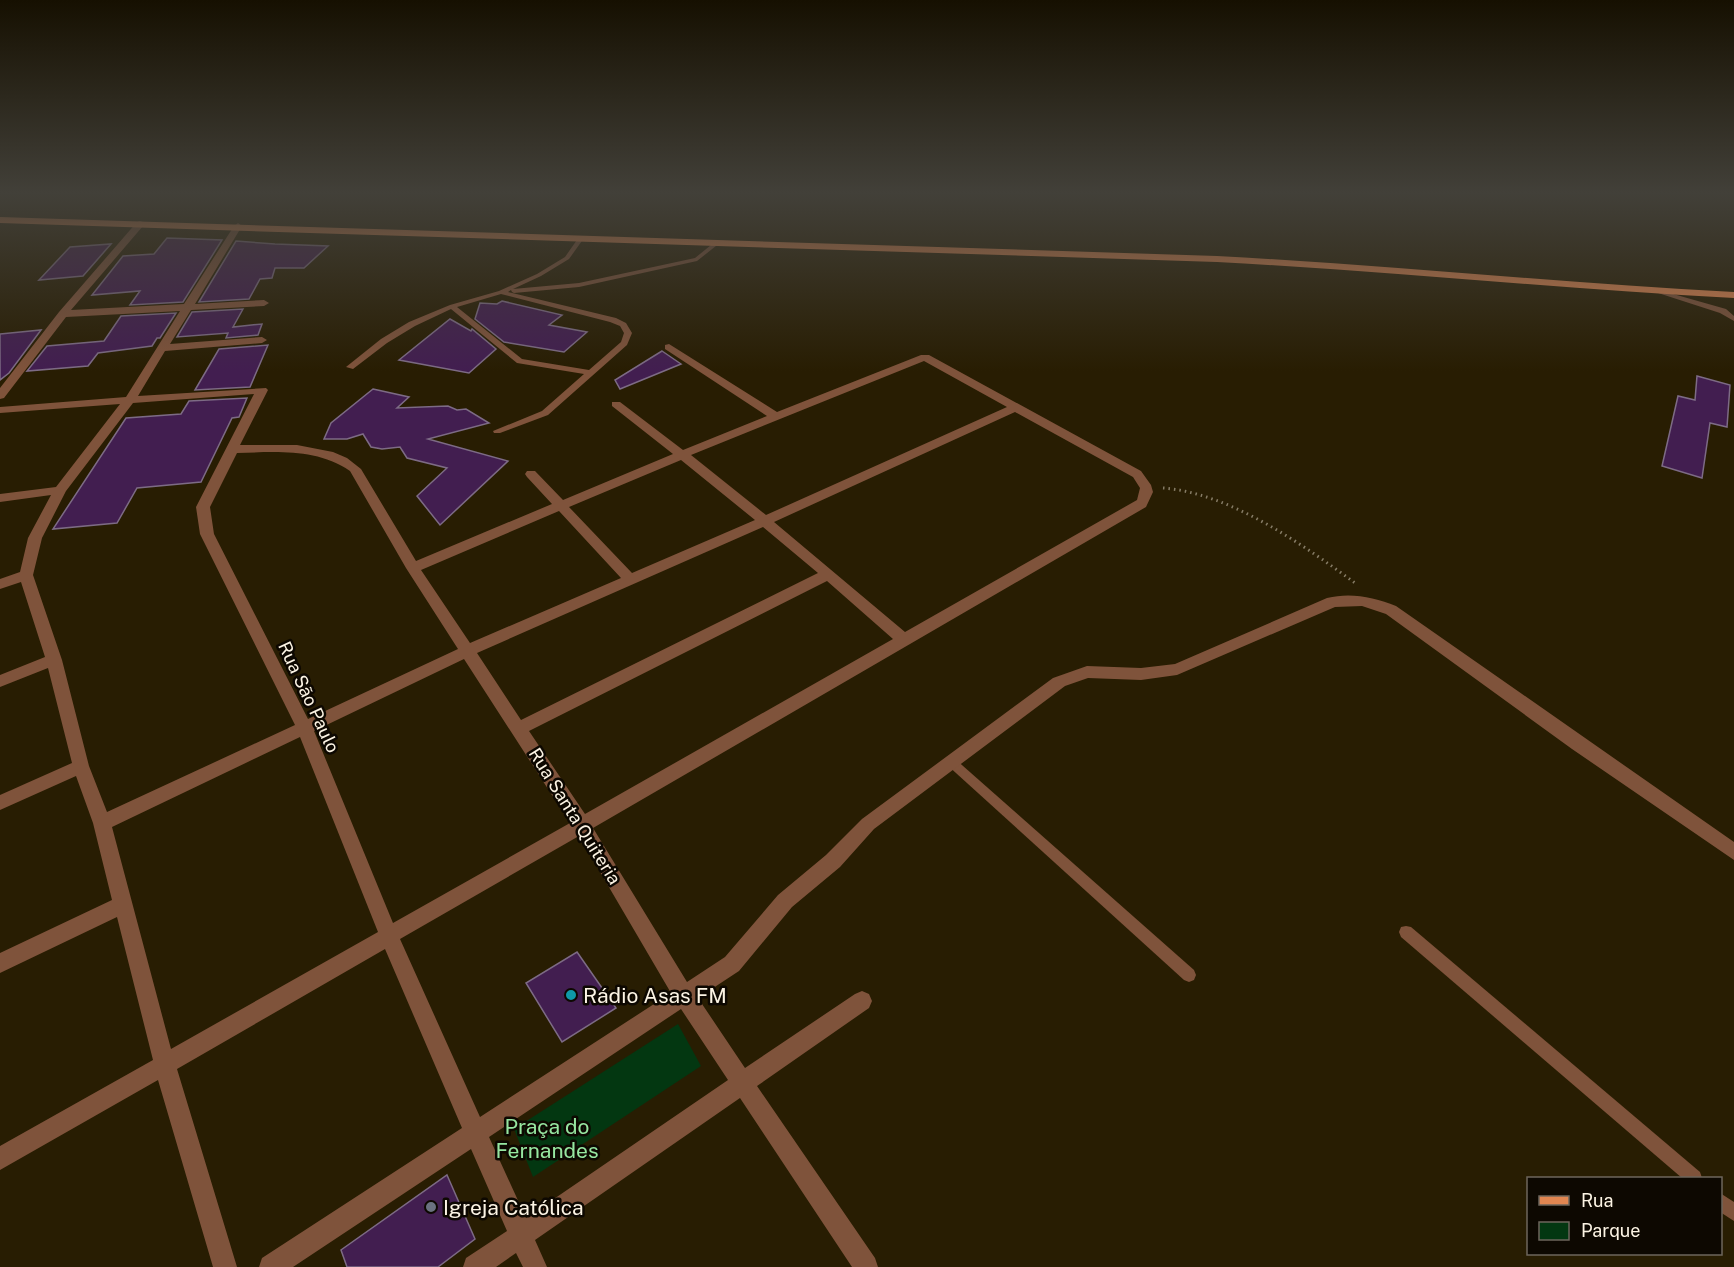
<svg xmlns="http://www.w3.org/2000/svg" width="1734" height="1267" font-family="'Public Sans',sans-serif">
  <rect width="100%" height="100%" fill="#281d02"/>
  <path fill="#033711" d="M678,1024l23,42 -168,111 -19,-48z"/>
  <g fill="#421e50" stroke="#7d6b85" stroke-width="1.5">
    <path d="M167,238l55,2 -39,62 -53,3 10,-14 -48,4 31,-39 31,-2z"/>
    <path d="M236,241l39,3 53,2 -24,22h-29l-3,10 -12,1 -11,20 -50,3z"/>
    <path d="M111,244l-28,32 -44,4 31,-33z"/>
    <path d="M502,301l60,14 -13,10 38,7 -23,20 -60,-10 -29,-23 5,-16 17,1z"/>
    <path d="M243,309l-10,18 29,-3 -4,11 -32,3 2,-5 -51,4 15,-25z"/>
    <path d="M176,313l-16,25h-3l-5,8 -54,7 -10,13 -61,5 20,-25 57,-5 17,-25z"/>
    <path d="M450,319l21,12 1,-2 24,20 -27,24 -70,-13z"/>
    <path d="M41,330l-32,43 -9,7v-46z"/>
    <path d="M268,345l-18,42 -55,3 24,-41z"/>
    <path d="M662,351l19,13 -61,25 -5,-9z"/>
    <path d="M1697,376l33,9 -3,42 -17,-4 -8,55 -40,-12 16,-70 17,4z"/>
    <path d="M373,389l36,8 -12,11 51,-2 9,4 9,-1 23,14 -61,16 80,22 -68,64 -23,-29 30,-28 -40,-10 -7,-11 -18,2 -11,-2 -8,-13 -16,5h-23l7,-16z"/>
    <path d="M247,398l-8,19 -7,1 -31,64 -64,6 -20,35 -64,6 73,-111 55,-4 8,-13z"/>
    <path d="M577,952l39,56 -54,34 -36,-59z"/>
    <path d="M447,1175l28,64 -37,28h-91l-6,-17z"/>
  </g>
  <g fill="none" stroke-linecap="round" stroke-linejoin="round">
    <path stroke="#867c66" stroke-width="3" stroke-dasharray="1.5 4" stroke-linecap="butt" d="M1163,488c67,5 139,56 192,95"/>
    <g fill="#7f533b" fill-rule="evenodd">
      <path d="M579,237l5,1 -15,21 -28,17 -28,13 66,-6 116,-25 21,-17 5,1 -24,19 -118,26 -65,6 -2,-1 -1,-2 -3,2 108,26 10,5 6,10 -5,12 -79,70 -48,18h-6l-1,-2 49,-20 42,-37 -67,-11 -66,-54 -36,17 -28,17 -34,26 -7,-2 35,-28 28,-17 41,-17 49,-14 38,-17 28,-17zM501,294l109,28 10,4 4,7 -3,9 -32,28 -67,-11 -65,-52z"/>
      <path d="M1655,290h4l67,19 8,7v5l-14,-8 -65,-21z"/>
      <path d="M950,756l4,2 240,212 2,5 -2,5 -5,2 -5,-2 -238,-216 -2,-3 2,-3z"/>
      <path d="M1406,926l5,1 289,245 2,6h-20l-281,-241 -2,-5 2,-5z"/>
      <path d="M1720,1193l14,9v19l-14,-9z"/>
    </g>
    <path fill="#7f533b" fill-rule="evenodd" d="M140,221l3,1v4l-72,84 113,-6 50,-78 4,-3 4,3 -47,78 69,-4 5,3 -5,3 -73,4 -21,34 92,-7 5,3 -5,3 -97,8 -27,45 128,-8 2,2 -28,55h57l36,7 14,6 14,11 55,92 136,-57 -25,-27 -2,-3 2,-3h8l28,29 110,-46 -61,-48v-4h8l63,48 84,-34 -102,-67v-4l4,-1 108,68 144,-57h8l212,116 10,14 2,7 -7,15 -553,321 94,154 38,-25 53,-62 48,-40 36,-36 191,-141 34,-12 54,2 34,-4 152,-66c23,-6 47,-1 69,8l338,236v18l-162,-111 -186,-135 -24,-8 -27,1 -158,68 -36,5 -53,-2 -23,8 -191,143 -34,38 -48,40 -53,64 -41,27 47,70 110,-74 7,-3 7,3 3,7 -3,7 -112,78 118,172 3,9h-26l-112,-169 -205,142 12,27h-24l-7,-14 -20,14h-33l3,-9 41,-27 -36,-82 -178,118h-34l3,-9 200,-130 -77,-179 -208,120 60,198h-24l-55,-187 -158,90v-24l153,-86 -36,-143 -117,56v-20l112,-53 -19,-77 -17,-47 -76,34v-15l72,-32 -24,-95 -48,19v-12l45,-18 -24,-75 -21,7v-10l20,-7 8,-34 23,-43 -51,7v-8l56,-7 64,-83 -120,9v-6l126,-10 54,-86 -114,6 -62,81 -4,1v-11l59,-76 78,-90zM924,361l83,46 -241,108 -75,-60zM254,394l-58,113 4,27 95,191 -188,87 -18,-46 -27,-106 -29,-85 9,-37 24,-47 67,-88zM1015,412l118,65 7,11 -3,12 -232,132 -131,-110zM237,453c39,-1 79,-5 113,18l56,97 52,81 -150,70 -94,-185 -4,-27zM681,460l74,60 -123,53 -63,-66zM559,511l62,67 -151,65 -49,-73zM763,527l55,46 -297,147 -44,-67zM827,581l66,58 -308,175 -56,-83zM464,659l106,164 -177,100 -79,-192zM300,737l78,195 -207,117 -59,-222zM579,836l92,157 -191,124 -80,-178zM681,1009l47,71 -202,138 -37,-81z"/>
    <path fill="#e18651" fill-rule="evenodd" d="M0,217l1217,39c173,9 344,27 517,36v6c-173,-9 -344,-27 -517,-36l-1217,-39z"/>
  </g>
  <linearGradient id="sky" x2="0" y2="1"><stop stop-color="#161001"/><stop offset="0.52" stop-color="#424039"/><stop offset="1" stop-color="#424039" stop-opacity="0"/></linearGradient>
  <rect width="1734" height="371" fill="url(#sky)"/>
  <circle fill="#0f9aa8" stroke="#0d0801" stroke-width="2" cx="571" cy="995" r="6"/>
  <circle fill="#6b7280" stroke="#0d0801" stroke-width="2" cx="431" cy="1207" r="6"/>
  <g text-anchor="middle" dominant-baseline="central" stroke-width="5" stroke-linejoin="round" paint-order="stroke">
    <g font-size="18" fill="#fcf4e4" stroke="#0d0801">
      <text transform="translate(309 697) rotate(65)">Rua São Paulo</text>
      <text transform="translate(575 816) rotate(58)">Rua Santa Quiteria</text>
    </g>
    <g font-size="21" fill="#fcf4e4" stroke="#0d0801" text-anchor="start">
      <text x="583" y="995">Rádio Asas FM</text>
      <text x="443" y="1207">Igreja Católica</text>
    </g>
    <g font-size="21" fill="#96e6a0" stroke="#0d0801">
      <text x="547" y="1126">Praça do<tspan x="547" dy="24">Fernandes</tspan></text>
    </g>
  </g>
  <rect x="1527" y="1177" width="195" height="78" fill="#0d0801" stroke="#6d665c" stroke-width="1.5"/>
  <rect x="1539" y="1196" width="30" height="9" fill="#e18651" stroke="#6d665c" stroke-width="1.5"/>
  <text x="1581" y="1207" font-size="18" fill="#fcf4e4">Rua</text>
  <rect x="1539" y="1222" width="30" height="18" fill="#033711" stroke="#6d665c" stroke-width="1.5"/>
  <text x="1581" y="1237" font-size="18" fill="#fcf4e4">Parque</text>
</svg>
